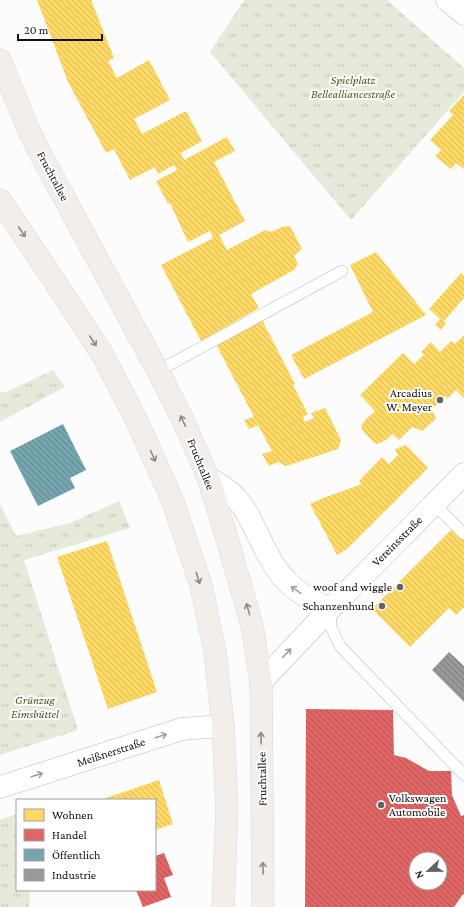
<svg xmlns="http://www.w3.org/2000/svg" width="464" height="907" font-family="'Crimson Pro',serif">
  <defs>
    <pattern id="park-tufts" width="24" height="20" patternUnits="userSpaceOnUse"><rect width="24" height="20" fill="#e5eada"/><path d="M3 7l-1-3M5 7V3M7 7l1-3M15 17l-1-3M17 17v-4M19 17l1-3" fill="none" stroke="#c3c8ba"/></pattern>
    <pattern id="homes-back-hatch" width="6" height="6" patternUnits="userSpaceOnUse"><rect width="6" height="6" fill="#ffd966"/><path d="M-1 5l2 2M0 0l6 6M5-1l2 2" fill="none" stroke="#dab957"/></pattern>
    <pattern id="shops-back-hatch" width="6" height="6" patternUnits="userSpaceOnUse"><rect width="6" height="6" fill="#e06666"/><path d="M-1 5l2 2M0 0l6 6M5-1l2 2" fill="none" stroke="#b45353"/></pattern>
    <pattern id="public-back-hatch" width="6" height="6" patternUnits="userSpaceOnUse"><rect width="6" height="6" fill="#76a5af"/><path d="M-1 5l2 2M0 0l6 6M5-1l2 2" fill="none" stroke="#5f858d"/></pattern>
    <pattern id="industry-back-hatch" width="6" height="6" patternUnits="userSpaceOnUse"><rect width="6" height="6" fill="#999"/><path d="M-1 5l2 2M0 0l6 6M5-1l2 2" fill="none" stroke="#7b7b7b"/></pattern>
  </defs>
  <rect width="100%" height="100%" fill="#fcfcfd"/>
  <g fill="url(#park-tufts)">
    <path d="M244,0h143l77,68v24l-113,128 -141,-168z"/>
    <path d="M53,370l12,17 -65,35v-31l4,2z"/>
    <path d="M119,501l11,27 -106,32 54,170 -78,25v-251l16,32 54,-13z"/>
    <path d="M17,814v76h13l-1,17h-29v-87z"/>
  </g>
  <g fill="url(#homes-back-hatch)">
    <path d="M37,0h54l23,58 -6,3 9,17 32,-18 21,40 -36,19 8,15 44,-23 16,30 -21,12 3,7 43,-23 8,14 -21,11 31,59 -26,14 8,15 38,-20 6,2 11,-5 8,-1 12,23 -8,7 4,8 -4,6 -43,24 8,14 -58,33 -40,-76 52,-27 -3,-7 -22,11 -18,-39 -2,1 -12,-23 21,-11 -3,-5 -16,9 -3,-7 -25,13 -16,-31 -8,4 -38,-71z"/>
    <path d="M464,95v74l-8,-6 -5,6 -16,-13 6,-6 -11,-10 23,-25 -4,-4z"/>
    <path d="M376,252l50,63 -122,64 -13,-24 82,-43 -23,-47z"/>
    <path d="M461,273l3,3v22l-20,23 2,2 -5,7 -6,-5 5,-6 -11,-10z"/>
    <path d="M262,320l33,64 -2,1 15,29 -5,3 2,5 9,-4 -3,-5 14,-5 16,32 -3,9 -52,17 -8,-4 -9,4 -7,-12 10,-3 -14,-26 -9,4 -5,-9 10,-3 -38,-73z"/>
    <path d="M464,335v63l-8,-8 -9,9 -2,-3 -13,13 4,10 -14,12 -10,-4 -13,13 -7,-6 -6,6 -9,4 -4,-2 -10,-11 -2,-5 5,-7 9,-8 -15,-16 43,-42 11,11 10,-9 -3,-3 10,-10 9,10 11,-11 4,3z"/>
    <path d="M406,445l22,23 -81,81 -10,6 -27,-51 13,-6 39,-14 -3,-3 23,-24 7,7 9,-9 -3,-6z"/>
    <path d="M453,528l11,11v68l-8,8 -7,-7 -39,39 -38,-38z"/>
    <path d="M107,541l50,151 -49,17 -51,-152z"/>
    <path d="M159,780l14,44 -18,6v-30h-55z"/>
  </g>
  <g fill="url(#shops-back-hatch)" fill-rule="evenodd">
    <path d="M306,709l87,1 1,45 12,3 23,13h22l1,24 9,21 3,-1v80l-1,-1 -9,13h-149zM416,859h24v24h-24z"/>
    <path d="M164,853l9,22 -9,3 7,19 -28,10 -7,-17h19v-34z"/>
  </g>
  <path fill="url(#public-back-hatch)" d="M63,424l23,46 -16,8 5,10 -37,18 -28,-55z"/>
  <path fill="url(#industry-back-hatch)" d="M449,652l15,14v36l-32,-32z"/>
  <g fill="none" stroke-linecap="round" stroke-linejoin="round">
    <defs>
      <g id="service">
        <path d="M158,371l184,-100"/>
        <path d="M434,504l30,30"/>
        <path d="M330,610l1,17 9,19 124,129"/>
      </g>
      <g id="minor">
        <path d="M447,0l17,14"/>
        <path d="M208,477c8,6 20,12 27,20 11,11 17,26 24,40 18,39 31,54 71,72"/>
        <path d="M261,682l69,-73 134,-135"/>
        <path d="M0,787l182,-58 41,-3"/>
      </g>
      <g id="primary">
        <path d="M0,60l29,71 19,37 110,203 25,49 25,57 17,55 27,93 9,57 2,225"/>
        <path d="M0,200l52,77 50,77 32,61 38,84 29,86 14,67 8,74 4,83 -4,98"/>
      </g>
    </defs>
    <use href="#service" stroke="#bdbdbe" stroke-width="12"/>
    <use href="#minor" stroke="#bdbdbe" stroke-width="23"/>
    <use href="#primary" stroke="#d8d8d8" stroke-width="23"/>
    <use href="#service" stroke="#fff" stroke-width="11"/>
    <use href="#minor" stroke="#fff" stroke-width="22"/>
    <use href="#primary" stroke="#f4eeeb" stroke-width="22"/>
  </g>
  <defs><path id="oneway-shaft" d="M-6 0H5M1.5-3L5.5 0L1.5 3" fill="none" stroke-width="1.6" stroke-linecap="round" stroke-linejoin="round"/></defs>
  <g stroke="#8d8a89">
    <use href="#oneway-shaft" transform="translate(22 232) rotate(56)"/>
    <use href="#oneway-shaft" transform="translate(93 341) rotate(57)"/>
    <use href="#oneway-shaft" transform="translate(183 421) rotate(-115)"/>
    <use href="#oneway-shaft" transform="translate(153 456) rotate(66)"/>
    <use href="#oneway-shaft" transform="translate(198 578) rotate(72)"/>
    <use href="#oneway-shaft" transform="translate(248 609) rotate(-106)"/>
    <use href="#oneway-shaft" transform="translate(261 738) rotate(-91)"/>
    <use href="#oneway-shaft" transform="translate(263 868) rotate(-91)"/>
  </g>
  <g stroke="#9f9fa0">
    <use href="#oneway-shaft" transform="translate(296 590) rotate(-145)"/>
    <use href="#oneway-shaft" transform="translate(287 653) rotate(-46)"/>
    <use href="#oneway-shaft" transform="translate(161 736) rotate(-18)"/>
    <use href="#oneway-shaft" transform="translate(37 775) rotate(-18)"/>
  </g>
  <g fill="#636364" stroke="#fff" stroke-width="1.5">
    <circle cx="440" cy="400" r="4"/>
    <circle cx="400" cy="587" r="4"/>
    <circle cx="382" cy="606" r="4"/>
    <circle cx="381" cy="805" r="4"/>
  </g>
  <g text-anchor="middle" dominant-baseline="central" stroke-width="4" stroke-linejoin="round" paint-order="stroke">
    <g font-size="12" font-style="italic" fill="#4e5a21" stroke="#fff">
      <text x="353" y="80">Spielplatz<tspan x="353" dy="14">Bellealliancestraße</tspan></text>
      <text x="35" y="700">Grünzug<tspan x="35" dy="14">Eimsbüttel</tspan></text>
    </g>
    <g font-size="12" fill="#101012" stroke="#fff">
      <text transform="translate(53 176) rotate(62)">Fruchtallee</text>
      <text transform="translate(201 464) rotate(68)">Fruchtallee</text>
      <text transform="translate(397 541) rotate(-45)">Vereinsstraße</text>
      <text transform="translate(111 752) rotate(-18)">Meißnerstraße</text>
      <text transform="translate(262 779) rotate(-91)">Fruchtallee</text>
    </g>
    <g font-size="12" fill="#101012" stroke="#fff" text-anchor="end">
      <text x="432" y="393">Arcadius<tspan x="432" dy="14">W. Meyer</tspan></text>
      <text x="392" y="587">woof and wiggle</text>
      <text x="374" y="606">Schanzenhund</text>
      <text x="389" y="798" text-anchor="start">Volkswagen<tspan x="389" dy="14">Automobile</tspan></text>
    </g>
  </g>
  <rect x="16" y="799" width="140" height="92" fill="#ffffff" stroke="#9f9fa0"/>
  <rect x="24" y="809" width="20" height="12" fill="#ffd966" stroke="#9f9fa0"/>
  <text x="52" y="819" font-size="12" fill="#101012">Wohnen</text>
  <rect x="24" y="829" width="20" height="12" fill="#e06666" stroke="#9f9fa0"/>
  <text x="52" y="839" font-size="12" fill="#101012">Handel</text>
  <rect x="24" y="849" width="20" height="12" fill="#76a5af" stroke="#9f9fa0"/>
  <text x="52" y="859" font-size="12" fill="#101012">Öffentlich</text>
  <rect x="24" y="869" width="20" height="12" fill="#999999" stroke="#9f9fa0"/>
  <text x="52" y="879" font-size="12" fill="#101012">Industrie</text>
  <g transform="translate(428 871) rotate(248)"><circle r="19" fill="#ffffff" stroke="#9f9fa0"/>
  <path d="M0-3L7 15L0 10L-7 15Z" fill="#636364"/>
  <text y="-6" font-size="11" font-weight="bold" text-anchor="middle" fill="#101012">N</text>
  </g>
  <path d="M18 34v6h84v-6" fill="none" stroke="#101012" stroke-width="2"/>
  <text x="24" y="34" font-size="12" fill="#101012" stroke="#ffffff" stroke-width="3" paint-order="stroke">20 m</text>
</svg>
